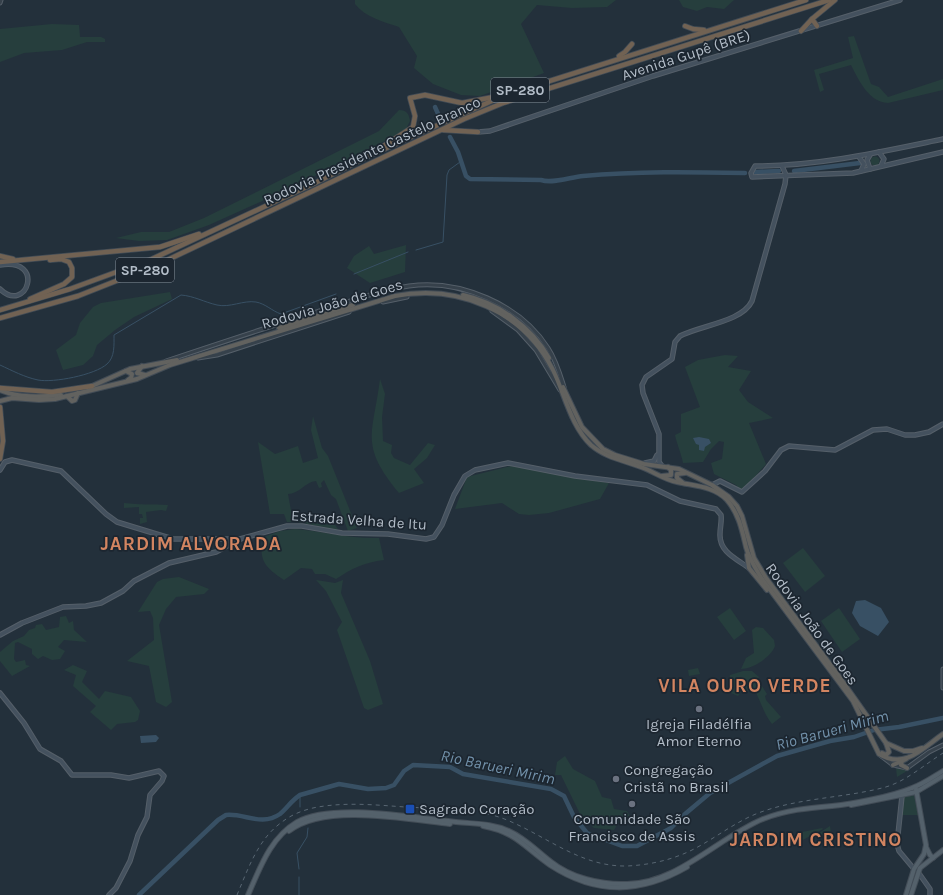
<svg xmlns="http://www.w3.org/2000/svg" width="943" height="895" font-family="Karla,sans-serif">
  <rect width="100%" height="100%" fill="#23303b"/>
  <g fill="#263e3d">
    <path d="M355,0h261l-9,7 -35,1 -35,-3 -16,19 23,49 -64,23 -19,-1 -28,-11 -19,-16 3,-12 -18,-29c-15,-5 -34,-10 -44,-23z"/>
    <path d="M679,0h55l-10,9 -17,-2 -10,4 -14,-4z"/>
    <path d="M52,24l27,1 1,12h21l4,2v3h-18l-25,8 -38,3 -24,9v-33z"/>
    <path d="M854,36l17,48 8,3 9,10 55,-18v11l-55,13c-19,-1 -29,-22 -37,-38l-32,9 5,16 -4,2 -6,-22 39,-12 -5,-21z"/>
    <path d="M399,110c8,0 10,4 11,11l-5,10 -123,61 -73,33 -42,15 -28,1 -23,-3 25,-6h28l35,-14 175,-87z"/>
    <circle cx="875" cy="161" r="4.5"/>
    <path d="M406,245l-1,27 -35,11 -23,-15 7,-12 15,-10 5,8z"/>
    <path d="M170,292l2,7 -38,18 -19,13 -18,15 -4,11 -10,9 -20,5 -7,-20 20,-15 4,-12 13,-16 8,-4z"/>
    <path d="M725,355l13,1 -10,11 23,4 -12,19 9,12 25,16 -24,5 17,41 -24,28 -6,-7 -22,-11 -3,-11 11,-4 2,-17 -5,-1 -8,8 -8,13 -20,1c-2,-11 -6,-18 -8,-28l6,-3v-18l19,-7 -15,-40 13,-7z"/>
    <path d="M380,379l5,15 -3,23 1,24 9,4 -1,8 3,5 16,7 18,-22 7,2 -8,13 -13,11 10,14 -25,10c-40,-49 -26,-58 -19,-114z"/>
    <path d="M313,416l9,32 6,8 29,72 -9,3 -12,-32 -5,-4 -7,-15 -3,3 1,4 -3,1 -3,-7c-11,1 -17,13 -28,13l4,22 27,8 16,1 3,4 -4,1 -35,-8h-12l-3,-8h-14l-12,-72 17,12 23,-8 5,17 15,-5 -7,-28z"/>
    <path d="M511,466l98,17 -9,16 -51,14 -20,2 -10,-1 -17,-11 -47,6 12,-32z"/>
    <path d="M124,503c15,2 29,1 44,2l-2,6 -5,-1 -15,2 1,10 -7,2v-6h3l-1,-4h-3v-7l-15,1z"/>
    <path d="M295,529c28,2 55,10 84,9l5,22c-19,2 -33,9 -48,19l-11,-5h-10l-3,-5 -11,-1 -17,12c-18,-12 -27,-20 -20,-43l16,-6z"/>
    <path d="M803,548l22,28 -20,16 -22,-29z"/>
    <path d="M179,577l30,12 -5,5 -28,3 -10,12 -7,16 13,77 -6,5 -10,-5 -7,-36 -22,-5 27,-21 -1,-22 -3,-7 -12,1 19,-30 6,-3z"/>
    <path d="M316,580l19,3 8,-3 -2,13 29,68 13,43 -15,6 -4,-2 -27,-78 5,-8 -16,-31z"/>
    <path d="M730,608l16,23 -12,9 -17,-23z"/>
    <path d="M839,608l21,31 -18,13 -21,-31z"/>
    <path d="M66,616l3,7 4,-2 1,9 13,12 -23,-2 -6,7 7,4 -5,8 -8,1 -9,-4 -5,3 -6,-5v-5l-14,-7 -3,1 -1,16 2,3 9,-2 1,5 4,1 -18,10 -12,-15v-9l13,-11 11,-5 5,-6 6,-2 1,-3 6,-1 4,6 13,-3 1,-10z"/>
    <path d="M756,627l7,1 11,12 1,6c-4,11 -22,23 -34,23l5,-11 8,-5 -2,-23z"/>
    <path d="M73,665l14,6 -5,11 17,17 6,-8 26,6 9,14 -2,9 -3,2 -18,2 -6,6 -21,-18 6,-6 -23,-20 3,-11 -12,-5z"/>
    <path d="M698,668l2,6 -11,2 -1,-6z"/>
    <path d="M743,671h9l7,6 -4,5 2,3 3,-2 7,11 -2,2 1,4 15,17 -9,7c-8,-10 -11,-22 -17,-33h-13l-4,5 -7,-3 -3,-6 2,-12z"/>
    <path d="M565,756l8,13 22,12 7,16 9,2 3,10 13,2 3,5 -10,4 -6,10 -20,-2 -13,-12 -20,-41h-6l2,-13z"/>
    <path d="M896,768l10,2 6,-2 -15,9z"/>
    <path d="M914,794l4,21h-16l2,-19z"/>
    <path d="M830,826l1,8 -18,3z"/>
    <path d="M822,828l1,1 -22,12 1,-9z"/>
  </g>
  <g fill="#385064">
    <path d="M699,437l10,2 2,4 -6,4 -1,4 -5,-1v-5l-3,-1 -3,-6z"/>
    <path d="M865,600l16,8 8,14 -11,14 -18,-10 -8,-13 4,-12z"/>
    <path d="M156,735l3,3 -3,4 -15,1 -1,-7z"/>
  </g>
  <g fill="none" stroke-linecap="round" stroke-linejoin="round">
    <g stroke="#385064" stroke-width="1">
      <path d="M416,250l27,-8 4,-67 2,-5 11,-8"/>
      <path d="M354,274l54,-22"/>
      <path d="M0,365c13,6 24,12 38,15 15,3 57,-5 69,-16 8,-7 7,-19 7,-29l67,-40c13,1 23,7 36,10 13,3 26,-5 39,-3 10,2 16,9 25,12l55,-20"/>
      <path d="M300,807v-12"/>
      <path d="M299,869l-2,-16 10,-16 1,-9"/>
      <path d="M299,895v-18"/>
    </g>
    <g stroke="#385064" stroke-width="4.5">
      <path d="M435,107l4,9"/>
      <path d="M450,137l8,15 8,24 4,3 71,1c12,4 30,-3 42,-4 54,-5 108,-4 162,-3"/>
      <path d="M794,171l66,-8"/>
      <path d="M755,172l24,-1"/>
      <path d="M139,895l79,-75 8,-5c19,-2 35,12 54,-1 7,-6 12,-14 20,-19l39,-11 29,5 18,-1 8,-3 10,-14 9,-6 37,2 13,7 88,15 13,7 10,21 13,16 35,13h15l34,-18 14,-14 25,-21 67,-37 53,-15 24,-4 20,-7 25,-3 44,-9"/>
    </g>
    <defs>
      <g id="tertiary">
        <path d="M0,3l1,-3"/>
        <path d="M383,302l24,-5"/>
        <path d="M492,311l26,19 18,20 24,40"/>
        <path d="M198,358l19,-3 132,-43"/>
        <path d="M166,361c48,-16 96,-32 144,-47 32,-10 66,-23 99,-28 51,-7 111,18 139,62 8,12 12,26 16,39"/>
        <path d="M943,669v19"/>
        <path d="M880,755l13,10 14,3 22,-16 14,-7"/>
      </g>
      <g id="secondary">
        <path d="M478,132l12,-1 163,-55 247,-76"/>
        <path d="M943,139c-63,13 -124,27 -188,27l-4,7 1,4 101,-4 90,-21"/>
        <path d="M879,152l5,7 -3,7"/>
        <path d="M859,157l5,7 -3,7"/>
        <path d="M870,169l-3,-9 3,-5"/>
        <path d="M0,265c46,-8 27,50 0,24"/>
        <path d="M645,463l9,-2 3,-6"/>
        <path d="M662,466l-3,-4v-28l-16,-41 -1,-8 4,-8 26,-18 3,-17 5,-6c21,-11 62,-14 72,-35l33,-117 1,-9 -4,-9"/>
        <path d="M0,470l5,-8 7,-2 49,11 45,43 11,8 56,17h67"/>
        <path d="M712,485l8,-4 22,11 23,-21 16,-21 8,-4 46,4 38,-20 14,-1 18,6h10l14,-3 14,-8"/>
        <path d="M0,635l22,-12 41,-16 23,-1 15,-3 22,-12 11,-10 35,-18 47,-11 24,-13 47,-13h15l40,7 46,1 38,5 8,-2 8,-12 12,-30 11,-19 10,-6 33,-7 67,13 72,9 33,16 36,8 5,6c1,6 -1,12 -1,19 -1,18 17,25 29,34"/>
        <path d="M0,693l24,30 16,26 21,12 11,14h39l18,3 30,-7 5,5 -2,5 -12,14 -3,22 -9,18 -8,26 -14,27 -7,7"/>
        <path d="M902,796l-5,48 2,7 15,18"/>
        <path d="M918,872l12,17v6"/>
      </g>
      <g id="primary">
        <path d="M851,805l65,-13 27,-16"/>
        <path d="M483,826c33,6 41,21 67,39 46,30 90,29 137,2"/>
        <path d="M289,831c35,-28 117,-12 161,-7"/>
        <path d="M926,847l4,8 3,3"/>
        <path d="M248,895c12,-27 22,-57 49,-73 35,-20 119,-4 159,0 18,2 36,1 53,9 16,7 28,20 41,30 21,17 51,24 77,23 50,0 92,-47 136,-65 23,-9 45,-11 69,-13 21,-2 61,-10 80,-18 11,-4 21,-11 31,-17"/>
        <path d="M906,895l8,-26 10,-15 2,-9 -10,-56"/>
        <path d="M911,895l9,-27 23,-18"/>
      </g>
      <g id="trunk">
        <path d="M463,295c35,8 68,31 86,63"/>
        <path d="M279,328l74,-23"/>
        <path d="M142,366l-5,7 8,2"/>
        <path d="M126,371l6,3 -1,4 -3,2"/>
        <path d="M90,387l40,-18 47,-9"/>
        <path d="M563,387l19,40 21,22 12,6 29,9 35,5 33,16 17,12 8,9 5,10 12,42 12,20 72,97 48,68 18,8h9l9,-3"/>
        <path d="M0,390c19,8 41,7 61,5"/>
        <path d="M67,396l5,5 3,-1 3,-7"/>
        <path d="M0,401l12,-3 27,2 16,-1 82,-20 33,-14 225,-69c64,-12 128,15 158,74 12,25 18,56 38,75 16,14 37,16 55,24 11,5 20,11 31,13 17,4 37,4 50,18 12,14 15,30 19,47 3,12 10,22 16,32l91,122 26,53c26,16 44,-6 64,-20"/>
        <path d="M662,476l9,-1v-5l-3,-3"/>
        <path d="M682,482l-5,-4v-4l8,-1"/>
        <path d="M747,555l2,13 18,22"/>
        <path d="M882,753l4,2 3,-3 -3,-9"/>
        <path d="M906,759l-4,2 -1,4 6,3"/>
        <path d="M893,765l9,-4"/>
      </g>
      <g id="motorway">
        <path d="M812,19l5,7"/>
        <path d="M685,26l8,3 11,1"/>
        <path d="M801,31l11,-12 23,-19"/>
        <path d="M619,56l6,-4 7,-8"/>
        <path d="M443,130l35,2"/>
        <path d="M382,147l31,-20 2,-11 -5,-18 15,-3 37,8 32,-6"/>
        <path d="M0,256l13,3"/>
        <path d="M0,262l160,-15 39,-13"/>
        <path d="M30,299l34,-15 8,-7v-9l-3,-6 -8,-3 -11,1"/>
        <path d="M0,310l70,-21 82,-30 163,-76 56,-28 134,-60 301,-95"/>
        <path d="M0,318l78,-22 81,-32 305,-145 39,-16 326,-103"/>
        <path d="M0,388l52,4 40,-6"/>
        <path d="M0,407l3,34 -3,18"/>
      </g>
    </defs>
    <use href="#tertiary" stroke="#555f69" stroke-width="5"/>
    <use href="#secondary" stroke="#555f69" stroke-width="5.5"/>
    <use href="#primary" stroke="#434d57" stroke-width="6"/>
    <use href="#trunk" stroke="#424c56" stroke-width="6"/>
    <use href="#motorway" stroke="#424c56" stroke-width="6"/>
    <use href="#tertiary" stroke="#36414b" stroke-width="3"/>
    <use href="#secondary" stroke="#44515e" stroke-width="3.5"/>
    <use href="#primary" stroke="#54616b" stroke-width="4"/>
    <use href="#trunk" stroke="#62625f" stroke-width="4"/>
    <use href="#motorway" stroke="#716253" stroke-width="4.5"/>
    <path stroke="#586672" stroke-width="1" stroke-dasharray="4 4" stroke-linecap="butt" d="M237,895c11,-26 21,-56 45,-73 10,-8 24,-13 36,-15 29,-5 59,-2 87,0 34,2 70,0 102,13 41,17 74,47 120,46 22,-1 45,-6 65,-16 24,-12 44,-29 69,-38 39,-14 81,-14 121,-24 22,-5 42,-23 61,-35"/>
  </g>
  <g fill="#6b7280" stroke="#1c2630" stroke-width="1.5">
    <circle cx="699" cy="709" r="4"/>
    <circle cx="616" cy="779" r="4"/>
    <circle cx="632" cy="804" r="4"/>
  </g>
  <rect fill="#1a4fb4" stroke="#1c2630" stroke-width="1.5" x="405" y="804" width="10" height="10" rx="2"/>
  <g text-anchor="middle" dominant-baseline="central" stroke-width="3.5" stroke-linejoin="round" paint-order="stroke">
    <g fill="#1c2630" stroke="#858f9a" stroke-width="1">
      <rect x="491" y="78" width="58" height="24" rx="3"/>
      <rect x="116" y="258" width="58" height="24" rx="3"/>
    </g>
    <g font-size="14" font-weight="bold" fill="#b2bcc7">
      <text x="520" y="90">SP-280</text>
      <text x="145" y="270">SP-280</text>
    </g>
    <g font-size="15" fill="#b2bcc7" stroke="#1c2630">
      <text transform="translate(686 55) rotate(-18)">Avenida Gupê (BRE)</text>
      <text transform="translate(372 151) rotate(-25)">Rodovia Presidente Castelo Branco</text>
      <text transform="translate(332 304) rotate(-16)">Rodovia João de Goes</text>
      <text transform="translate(359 520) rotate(4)">Estrada Velha de Itu</text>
      <text transform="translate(812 624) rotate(54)">Rodovia João de Goes</text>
    </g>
    <g font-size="15" fill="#b2bcc7" stroke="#1c2630">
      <text x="699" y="724">Igreja Filadélfia<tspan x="699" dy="17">Amor Eterno</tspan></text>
      <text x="624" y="770" text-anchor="start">Congregação<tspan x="624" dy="17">Cristã no Brasil</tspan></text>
      <text x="419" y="809" text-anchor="start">Sagrado Coração</text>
      <text x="632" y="819">Comunidade São<tspan x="632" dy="17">Francisco de Assis</tspan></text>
    </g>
    <g font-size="16" font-style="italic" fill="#7291aa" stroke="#1c2630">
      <text transform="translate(832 730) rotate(-15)">Rio Barueri Mirim</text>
      <text transform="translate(498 767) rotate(12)">Rio Barueri Mirim</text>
    </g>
    <g font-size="19" font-weight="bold" letter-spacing="1" fill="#d38561" stroke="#1c2630">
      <text x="191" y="544">JARDIM ALVORADA</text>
      <text x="745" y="686">VILA OURO VERDE</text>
      <text x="816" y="840">JARDIM CRISTINO</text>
    </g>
  </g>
</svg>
